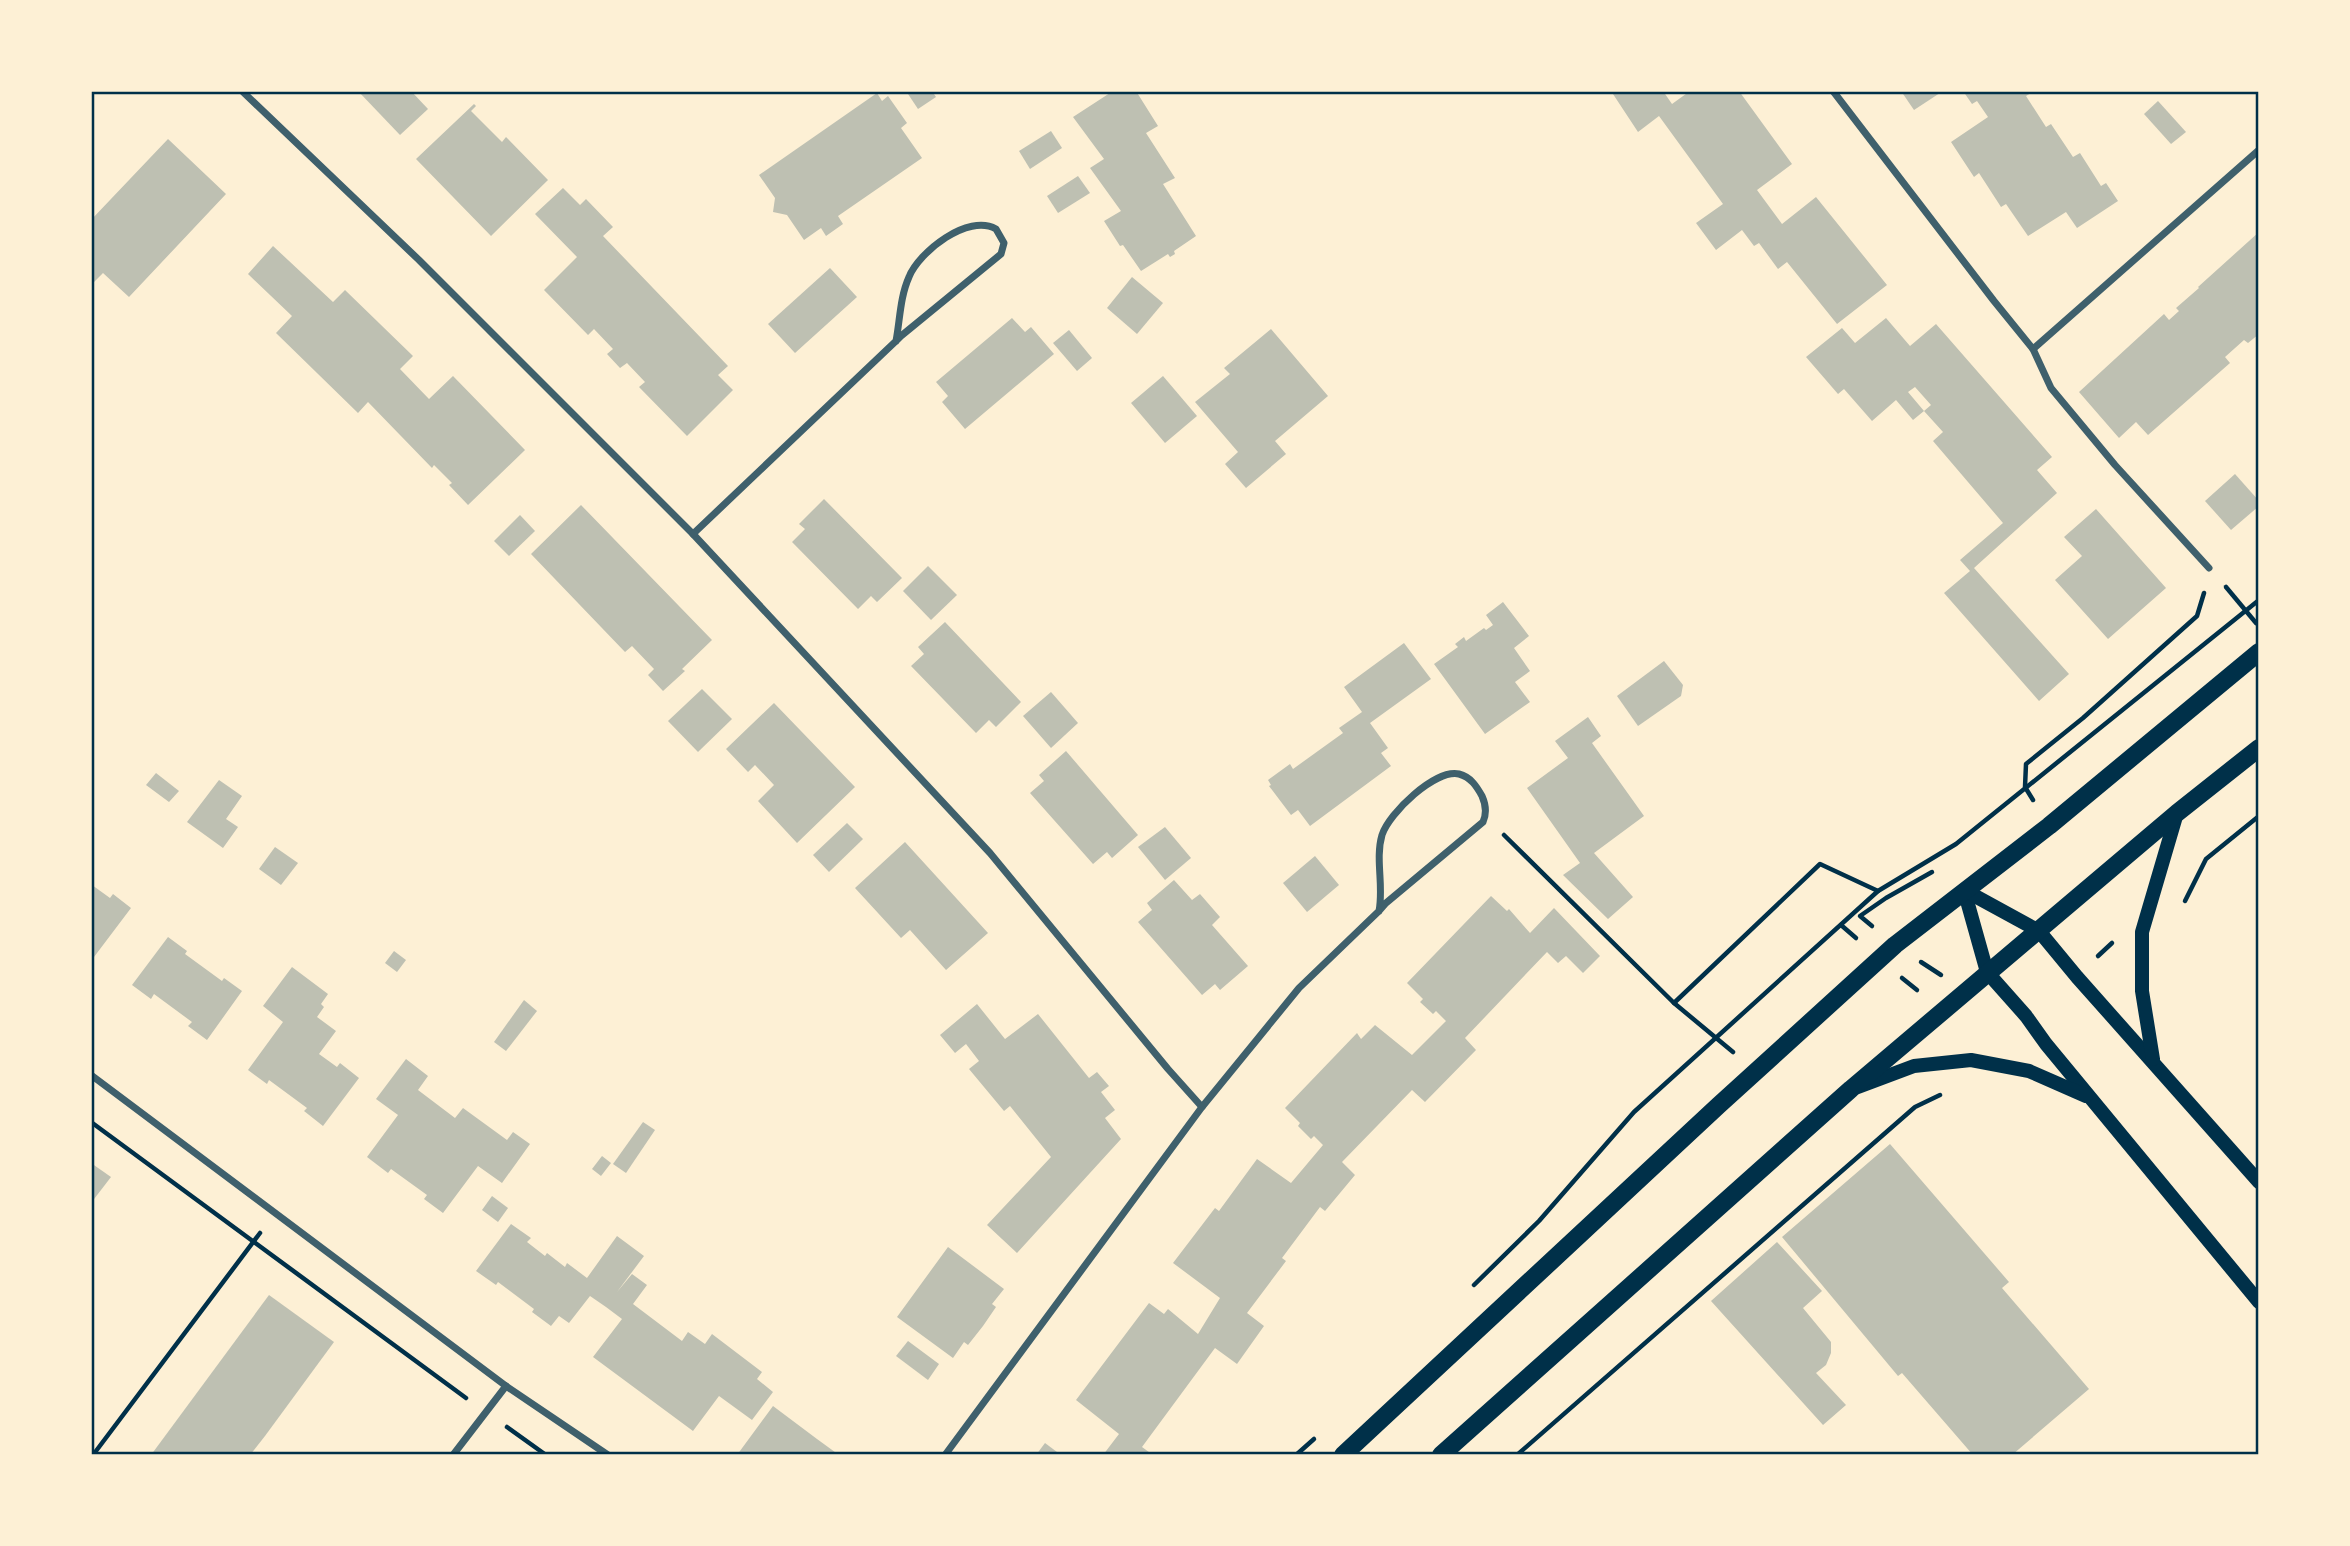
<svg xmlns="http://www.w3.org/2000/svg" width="2350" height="1546" font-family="'Alegreya Sans',sans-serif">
  <rect width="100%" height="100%" fill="#fdf0d5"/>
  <g fill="#bec0b2" fill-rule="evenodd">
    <path d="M358,91h53l17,18 -28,26z"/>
    <path d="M906,91h26l4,6 -18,12z"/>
    <path d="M1113,91h23l22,35 -12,7 29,45 -12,6 33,52 -22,15 1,3 -5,3 -2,-3 -27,17 -18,-26 -3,1 -16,-25 17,-10 -31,-43 14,-9 -31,-42z"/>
    <path d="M1611,91h52l9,13 18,-13h49l53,73 -35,26 25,34 34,-27 71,88 -50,39 -50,-62 -9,7 -19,-26 -5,3 -12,-16 -26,20 -20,-27 27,-19 -64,-88 -21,16z"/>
    <path d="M1901,91h42l-29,19z"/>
    <path d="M1963,91h67l1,2 -5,3 20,31 5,-3 22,33 7,-4 21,33 5,-3 12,18 -41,27 -11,-16 -38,24 -22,-32 -5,3 -22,-34 -5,4 -23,-35 37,-25 -11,-16 -5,3z"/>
    <path d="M877,93l5,8 6,-5 19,27 -6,5 21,30 -84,58 5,8 -17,12 -5,-8 -17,12 -17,-25 -14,-3 2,-14 -16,-23z"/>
    <path d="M2158,101l28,31 -15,12 -27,-30z"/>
    <path d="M474,104l2,2 -5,5 31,31 4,-5 42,43 -57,56 -75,-77z"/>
    <path d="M1051,131l11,17 -32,21 -11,-18z"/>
    <path d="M168,139l58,55 -97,103 -26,-24 -12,12v-65z"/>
    <path d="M1078,176l12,17 -32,20 -11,-17z"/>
    <path d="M563,188l17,17 6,-6 27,28 -10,9 125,130 -10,9 15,15 -46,46 -48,-49 6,-5 -18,-19 -7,5 -13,-14 6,-5 -19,-20 -6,6 -44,-45 33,-33 -42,-43z"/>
    <path d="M2259,232v102l-11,9 -4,-3 -19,17 5,6 -82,72 -12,-13 -17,16 -40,-46 85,-78 5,6 10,-9 -3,-3 23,-20 -1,-1z"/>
    <path d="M273,246l60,56 12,-12 68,66 -13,13 29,30 24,-23 72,74 -57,55 -19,-20 3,-2 -18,-18 -2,3 -64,-66 -10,11 -82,-80 16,-17 -44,-42z"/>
    <path d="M830,268l27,29 -62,56 -27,-29z"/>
    <path d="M1132,277l31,26 -26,31 -30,-26z"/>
    <path d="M1012,318l13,14 6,-5 23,27 -89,75 -23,-27 6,-6 -12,-14z"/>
    <path d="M1886,318l24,28 26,-22 116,133 -15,13 20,23 -83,75 95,106 -30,27 -95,-108 26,-22 -10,-11 43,-37 -70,-82 10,-9 -19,-21 -11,9 -17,-20 -24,21 -28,-32 -6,5 -32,-37 36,-29 13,15zM1915,387l16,18 -7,6 -16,-19z"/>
    <path d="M1271,329l57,67 -53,45 11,13 -40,34 -21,-24 13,-12 -43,-50 35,-28 -6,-6z"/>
    <path d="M1069,330l23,28 -15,13 -24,-28z"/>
    <path d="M1163,376l34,40 -32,27 -34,-40z"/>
    <path d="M2235,474l24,27v5l-28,24 -26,-29z"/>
    <path d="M824,499l78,79 -25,24 -6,-6 -13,13 -66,-67 13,-13 -6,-5z"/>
    <path d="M581,505l131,135 -30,29 3,2 -22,20 -15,-16 6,-6 -22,-23 -7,6 -94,-98z"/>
    <path d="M2096,509l70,79 -58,51 -53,-59 27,-24 -18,-19z"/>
    <path d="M520,515l15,16 -26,25 -15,-15z"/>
    <path d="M928,566l29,29 -26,25 -28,-29z"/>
    <path d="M1503,602l26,34 -15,12 16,23 -15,11 15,20 -45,32 -51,-70 24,-17 -3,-3 9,-7 2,4 18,-13 2,2 7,-5 -7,-10z"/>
    <path d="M945,622l76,80 -25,25 -7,-7 -13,13 -65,-67 13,-12 -6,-7z"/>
    <path d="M1404,643l27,36 -61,44 18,25 -7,5 10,13 -81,60 -12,-16 -7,5 -22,-29 2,-1 -3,-5 22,-16 3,5 50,-36 -4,-5 23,-16 -18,-25z"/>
    <path d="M1664,661l19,24 -2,11 -43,30 -21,-30z"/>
    <path d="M702,689l30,30 -34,33 -30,-31z"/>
    <path d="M1051,692l27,31 -27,25 -28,-32z"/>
    <path d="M774,703l81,84 -58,56 -39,-42 16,-16 -19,-20 -7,7 -22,-23z"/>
    <path d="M1588,717l13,19 -9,7 52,73 -50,37 39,44 -25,22 -45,-44 17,-12 -53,-75 41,-30 -13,-17z"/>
    <path d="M1066,751l72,84 -26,23 -5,-6 -14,12 -63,-71 14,-12 -5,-6z"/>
    <path d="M156,773l23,18 -10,11 -23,-17z"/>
    <path d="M219,780l23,16 -16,23 12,8 -15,21 -36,-26z"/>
    <path d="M847,823l16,16 -34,33 -16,-17z"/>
    <path d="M1165,827l26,31 -26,22 -27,-33z"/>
    <path d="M905,842l83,91 -42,37 -36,-40 -9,8 -46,-50z"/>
    <path d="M275,847l23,16 -17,22 -22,-16z"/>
    <path d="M1315,856l24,29 -32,27 -24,-29z"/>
    <path d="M91,879l3,2 -2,4 18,13 3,-4 18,14 -37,49 -3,-3z"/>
    <path d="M1174,880l18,20 8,-6 20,23 -8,8 36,41 -28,24 -5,-6 -13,11 -64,-73 14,-12 -5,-7z"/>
    <path d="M1491,896l16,15 2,-2 21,24 24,-25 46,48 -17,17 -17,-17 -8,7 -11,-11 -82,86 11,12 -51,52 -13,-12 -70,72 13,13 -30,36 -5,-4 -38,51 4,3 -39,52 17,13 -27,38 -22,-16 -73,99 11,8h-50l16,-21 -43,-34 73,-97 15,11 4,-5 30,25 22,-36 -47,-35 42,-55 4,3 38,-52 34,24 32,-38 -9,-9 -3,3 -13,-13 2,-3 -15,-15 72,-75 4,6 14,-14 37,30 34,-34 -10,-10 -3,3 -13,-12 3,-3 -16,-16z"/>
    <path d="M168,937l19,14 -2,3 37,27 2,-3 18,13 -35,49 -19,-14 4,-4 -38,-28 -3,5 -19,-14z"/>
    <path d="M394,951l12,9 -9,12 -12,-9z"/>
    <path d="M292,967l36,27 -7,10 3,3 -7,10 19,14 -17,23 18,13 3,-4 19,15 -36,48 -19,-15 3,-3 -38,-28 -2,4 -19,-14 35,-48 -20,-16z"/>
    <path d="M524,1000l13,11 -31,40 -12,-9z"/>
    <path d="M977,1004l28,35 33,-25 51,64 8,-6 12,14 -8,6 14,18 -10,8 16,21 -104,114 -30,-28 64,-68 -41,-51 -6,5 -35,-42 10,-8 -13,-17 -11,9 -15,-18z"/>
    <path d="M406,1059l22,17 -10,14 37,28 8,-10 44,32 6,-8 17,12 -28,39 -24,-17 -35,47 -19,-14 3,-4 -36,-26 -3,4 -21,-16 31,-42 -22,-16z"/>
    <path d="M643,1122l12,8 -29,43 -13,-9z"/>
    <path d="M1890,1144l119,138 -7,6 87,101 -77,66h-39l-71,-82 -4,3 -116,-139z"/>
    <path d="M602,1156l9,7 -10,13 -9,-7z"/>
    <path d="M91,1163l20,14 -20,26z"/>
    <path d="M492,1196l16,12 -10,14 -16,-12z"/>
    <path d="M511,1224l20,14 -4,4 18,14 2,-3 18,14 2,-4 20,15 30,-42 27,20 -27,36 15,-18 15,11 -14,19 49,37 6,-9 17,12 7,-10 50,38 -5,7 16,13 -21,28 -33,-24 -26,35 -100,-74 29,-38 -16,-12 -16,-11 -21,27 -10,-7 -8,10 -19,-14 2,-3 -36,-27 -2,3 -20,-14z"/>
    <path d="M1777,1242l45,49 -19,17 28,34v11l-5,12 -10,8 30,32 -23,20 -112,-124z"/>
    <path d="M948,1247l56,42 -12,15 4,3 -13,19 -15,19 -4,-3 -11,16 -56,-41z"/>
    <path d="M269,1295l65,47 -69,94 -15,19h-99z"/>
    <path d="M908,1341l31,23 -11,16 -32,-24z"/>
    <path d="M773,1406l44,33 22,16h-102z"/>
    <path d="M1045,1443l16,12h-25z"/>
  </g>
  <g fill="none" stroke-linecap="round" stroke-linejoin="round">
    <g stroke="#003049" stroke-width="4.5">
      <path d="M2226,587l30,36"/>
      <path d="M2033,800l-8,-13 1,-23 57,-46 114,-102 7,-23"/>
      <path d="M1504,835l170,168 59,49"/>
      <path d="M2185,901l21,-42 53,-43"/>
      <path d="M1841,925l15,13"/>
      <path d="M1872,926l-12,-10 26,-18 46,-26"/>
      <path d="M2098,956l14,-13"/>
      <path d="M1921,962l20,13"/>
      <path d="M1902,978l15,12"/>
      <path d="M1674,1003l146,-139 58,27"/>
      <path d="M91,1122l375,276"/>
      <path d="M1474,1285l65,-64 95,-109 244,-221 78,-47 303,-244"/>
      <path d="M507,1427l39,28"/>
      <path d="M93,1455l167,-222"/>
      <path d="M1296,1455l18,-16"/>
      <path d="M1517,1455l398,-348 25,-12"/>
    </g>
    <g stroke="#3f606c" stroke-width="7">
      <path d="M242,91l177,169 274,274 297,319 178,216 34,38"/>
      <path d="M1833,91l161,210 39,48 18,39 64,77 94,103"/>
      <path d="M2033,349l226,-199"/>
      <path d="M693,534l203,-193 5,-5 100,-82 3,-11 -8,-14c-28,-16 -77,23 -87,48 -9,20 -9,43 -13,64"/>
      <path d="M91,1075l415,311 102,69"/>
      <path d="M453,1455l53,-69"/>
      <path d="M945,1455l257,-348 97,-119 80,-77 7,-8 97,-81c4,-9 3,-17 -1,-26 -5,-9 -11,-19 -23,-22 -24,-5 -70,39 -77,61 -7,24 2,51 -3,76"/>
    </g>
    <g stroke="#003049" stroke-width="14">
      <path d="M1964,890l23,82 39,44 20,28 213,258"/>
      <path d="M1964,890l75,41 38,46 182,205"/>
      <path d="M2153,1059l-11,-68v-59l35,-119"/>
      <path d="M1858,1087l56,-21 57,-6 58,11 57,25"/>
    </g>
    <g stroke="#003049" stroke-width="18">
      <path d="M1343,1455l376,-350 176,-160 154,-119 210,-174"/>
      <path d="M1441,1455l410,-366 326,-276 82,-65"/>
    </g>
  </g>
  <rect width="2350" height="1546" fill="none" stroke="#fdf0d5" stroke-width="186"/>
  <rect x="93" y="93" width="2164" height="1360" fill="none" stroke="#003049" stroke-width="2.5"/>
</svg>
